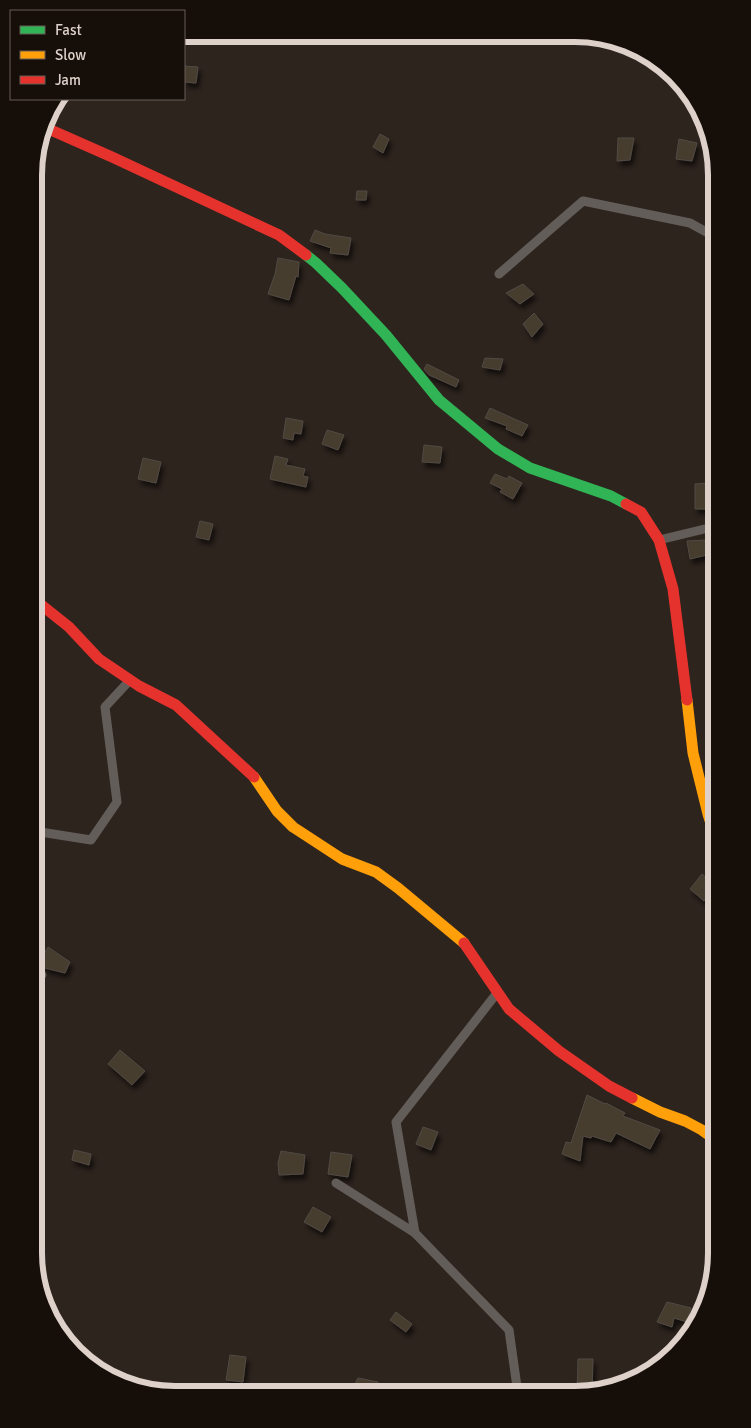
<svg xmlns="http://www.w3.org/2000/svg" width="751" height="1428" font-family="Signika,sans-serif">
  <defs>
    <filter id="shadow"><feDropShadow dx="3" dy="5" stdDeviation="2.5" flood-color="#0009"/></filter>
  </defs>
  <rect width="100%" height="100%" fill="#2e241e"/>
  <g fill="#463c2e" stroke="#514a44" filter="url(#shadow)">
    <path d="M184,66l14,1 -2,16 -12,-1z"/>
    <path d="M380,134l9,5 -6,14 -10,-6z"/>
    <path d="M618,138h16l-4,22 -13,1z"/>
    <path d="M679,139l18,4 -5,18 -16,-2z"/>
    <path d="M357,191h10l-1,9h-10z"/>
    <path d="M315,230l10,4 26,4 -3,17 -18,-2 1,-5 -21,-7z"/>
    <path d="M278,258l21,4 -1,15 -2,-1 -7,24 -21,-6 7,-20z"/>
    <path d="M523,284l11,10 -14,10 -14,-11z"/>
    <path d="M534,313l9,11 -11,13 -9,-13z"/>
    <path d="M485,358l18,1 -3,11 -18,-3z"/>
    <path d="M427,364l32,16 -3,7 -27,-12 -5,-6z"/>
    <path d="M490,408l38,17 -6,11 -16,-7 1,-3 -22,-8z"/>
    <path d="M286,418l17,3 -2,13 -7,-1 -1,7 -10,-2z"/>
    <path d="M327,430l17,5 -6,15 -16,-6z"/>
    <path d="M424,445l18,2 -2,16 -18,-1z"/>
    <path d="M275,456l13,3 -2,6 19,4 -2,7 5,1 -2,10 -36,-8z"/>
    <path d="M143,458l18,4 -5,21 -18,-4z"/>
    <path d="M495,474l12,5 2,-3 13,7 -9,16 -13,-7 2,-3 -12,-6z"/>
    <path d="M708,483l1,26h-14v-25z"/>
    <path d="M200,521l13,3 -4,16 -13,-3z"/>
    <path d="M707,540v15l-17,4 -3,-18z"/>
    <path d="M702,874l15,13 -13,14 -14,-12z"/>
    <path d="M48,947l22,15 -5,11 -20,-5 -5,-8z"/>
    <path d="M717,1008v25l-10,-10z"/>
    <path d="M120,1050l25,21 -13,14 -24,-21z"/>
    <path d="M587,1095l18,9 1,-1 19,10 -2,3 37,14 -10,19 -34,-16 -5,9 -19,-6 -1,2 -8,-2 -3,25 -18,-7 4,-12 5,1z"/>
    <path d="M423,1127l15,5 -7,18 -15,-6z"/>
    <path d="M74,1150l17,4 -2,11 -17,-5z"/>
    <path d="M281,1151l24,4 -2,19 -24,1 -1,-12z"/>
    <path d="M331,1152l21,3 -4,22 -20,-3z"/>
    <path d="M313,1207l18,10 -9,15 -18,-10z"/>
    <path d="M667,1302l24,6 -4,14 -13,-4 -2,9 -15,-5z"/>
    <path d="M396,1312l16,12 -6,8 -16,-12z"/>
    <path d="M230,1355l16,2 -3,25 -17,-2z"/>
    <path d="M578,1359h15l-1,33 -15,2z"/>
    <path d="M358,1378l20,4 -2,12h-23l1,-8z"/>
  </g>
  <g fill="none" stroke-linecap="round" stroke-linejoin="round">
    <g stroke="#635d5a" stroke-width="9">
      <path d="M499,274l84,-73 107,22 27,15"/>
      <path d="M659,540l58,-14"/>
      <path d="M34,831l57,9 26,-38 -12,-95 25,-27"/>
      <path d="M34,977l8,-2 -8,-13"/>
      <path d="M497,993l-101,129 19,111 94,97 9,64"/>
      <path d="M336,1183l79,50"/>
    </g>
    <path stroke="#30b455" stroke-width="11" d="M306,255l10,8 26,25 44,47 53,65 59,49 32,19 81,28 15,8"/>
    <g stroke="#ff9f0a" stroke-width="11">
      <path d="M687,700l6,53 15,61 9,28"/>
      <path d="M254,777l23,34 16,16 49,32 34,13 22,16 66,55"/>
      <path d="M632,1098l28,14 25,9 17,9 15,11"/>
    </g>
    <g stroke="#e5322d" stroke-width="11">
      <path d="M44,127l68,30 167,78 27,20"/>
      <path d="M626,504l15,8 18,28 14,49 14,111"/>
      <path d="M34,599l35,28 30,32 40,27 37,19 78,72"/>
      <path d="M464,943l45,66 50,42 50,35 23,12"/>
    </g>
  </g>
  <path d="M0 0H751V1428H0ZM175 42H575A133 133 0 0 1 708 175V1253A133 133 0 0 1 575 1386H175A133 133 0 0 1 42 1253V175A133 133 0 0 1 175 42Z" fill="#160e09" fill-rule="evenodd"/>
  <path fill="none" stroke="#ded1ca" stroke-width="6" d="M175 42H575A133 133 0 0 1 708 175V1253A133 133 0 0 1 575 1386H175A133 133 0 0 1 42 1253V175A133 133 0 0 1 175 42Z"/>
  <rect x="10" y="10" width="175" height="90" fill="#160e09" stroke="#665c56"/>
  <rect x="20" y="26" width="25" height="8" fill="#30b455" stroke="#665c56"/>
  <text x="55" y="35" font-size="15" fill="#ded1ca">Fast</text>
  <rect x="20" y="51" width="25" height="8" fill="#ff9f0a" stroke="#665c56"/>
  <text x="55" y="60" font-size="15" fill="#ded1ca">Slow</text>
  <rect x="20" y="76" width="25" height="8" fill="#e5322d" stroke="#665c56"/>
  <text x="55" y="85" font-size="15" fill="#ded1ca">Jam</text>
</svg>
